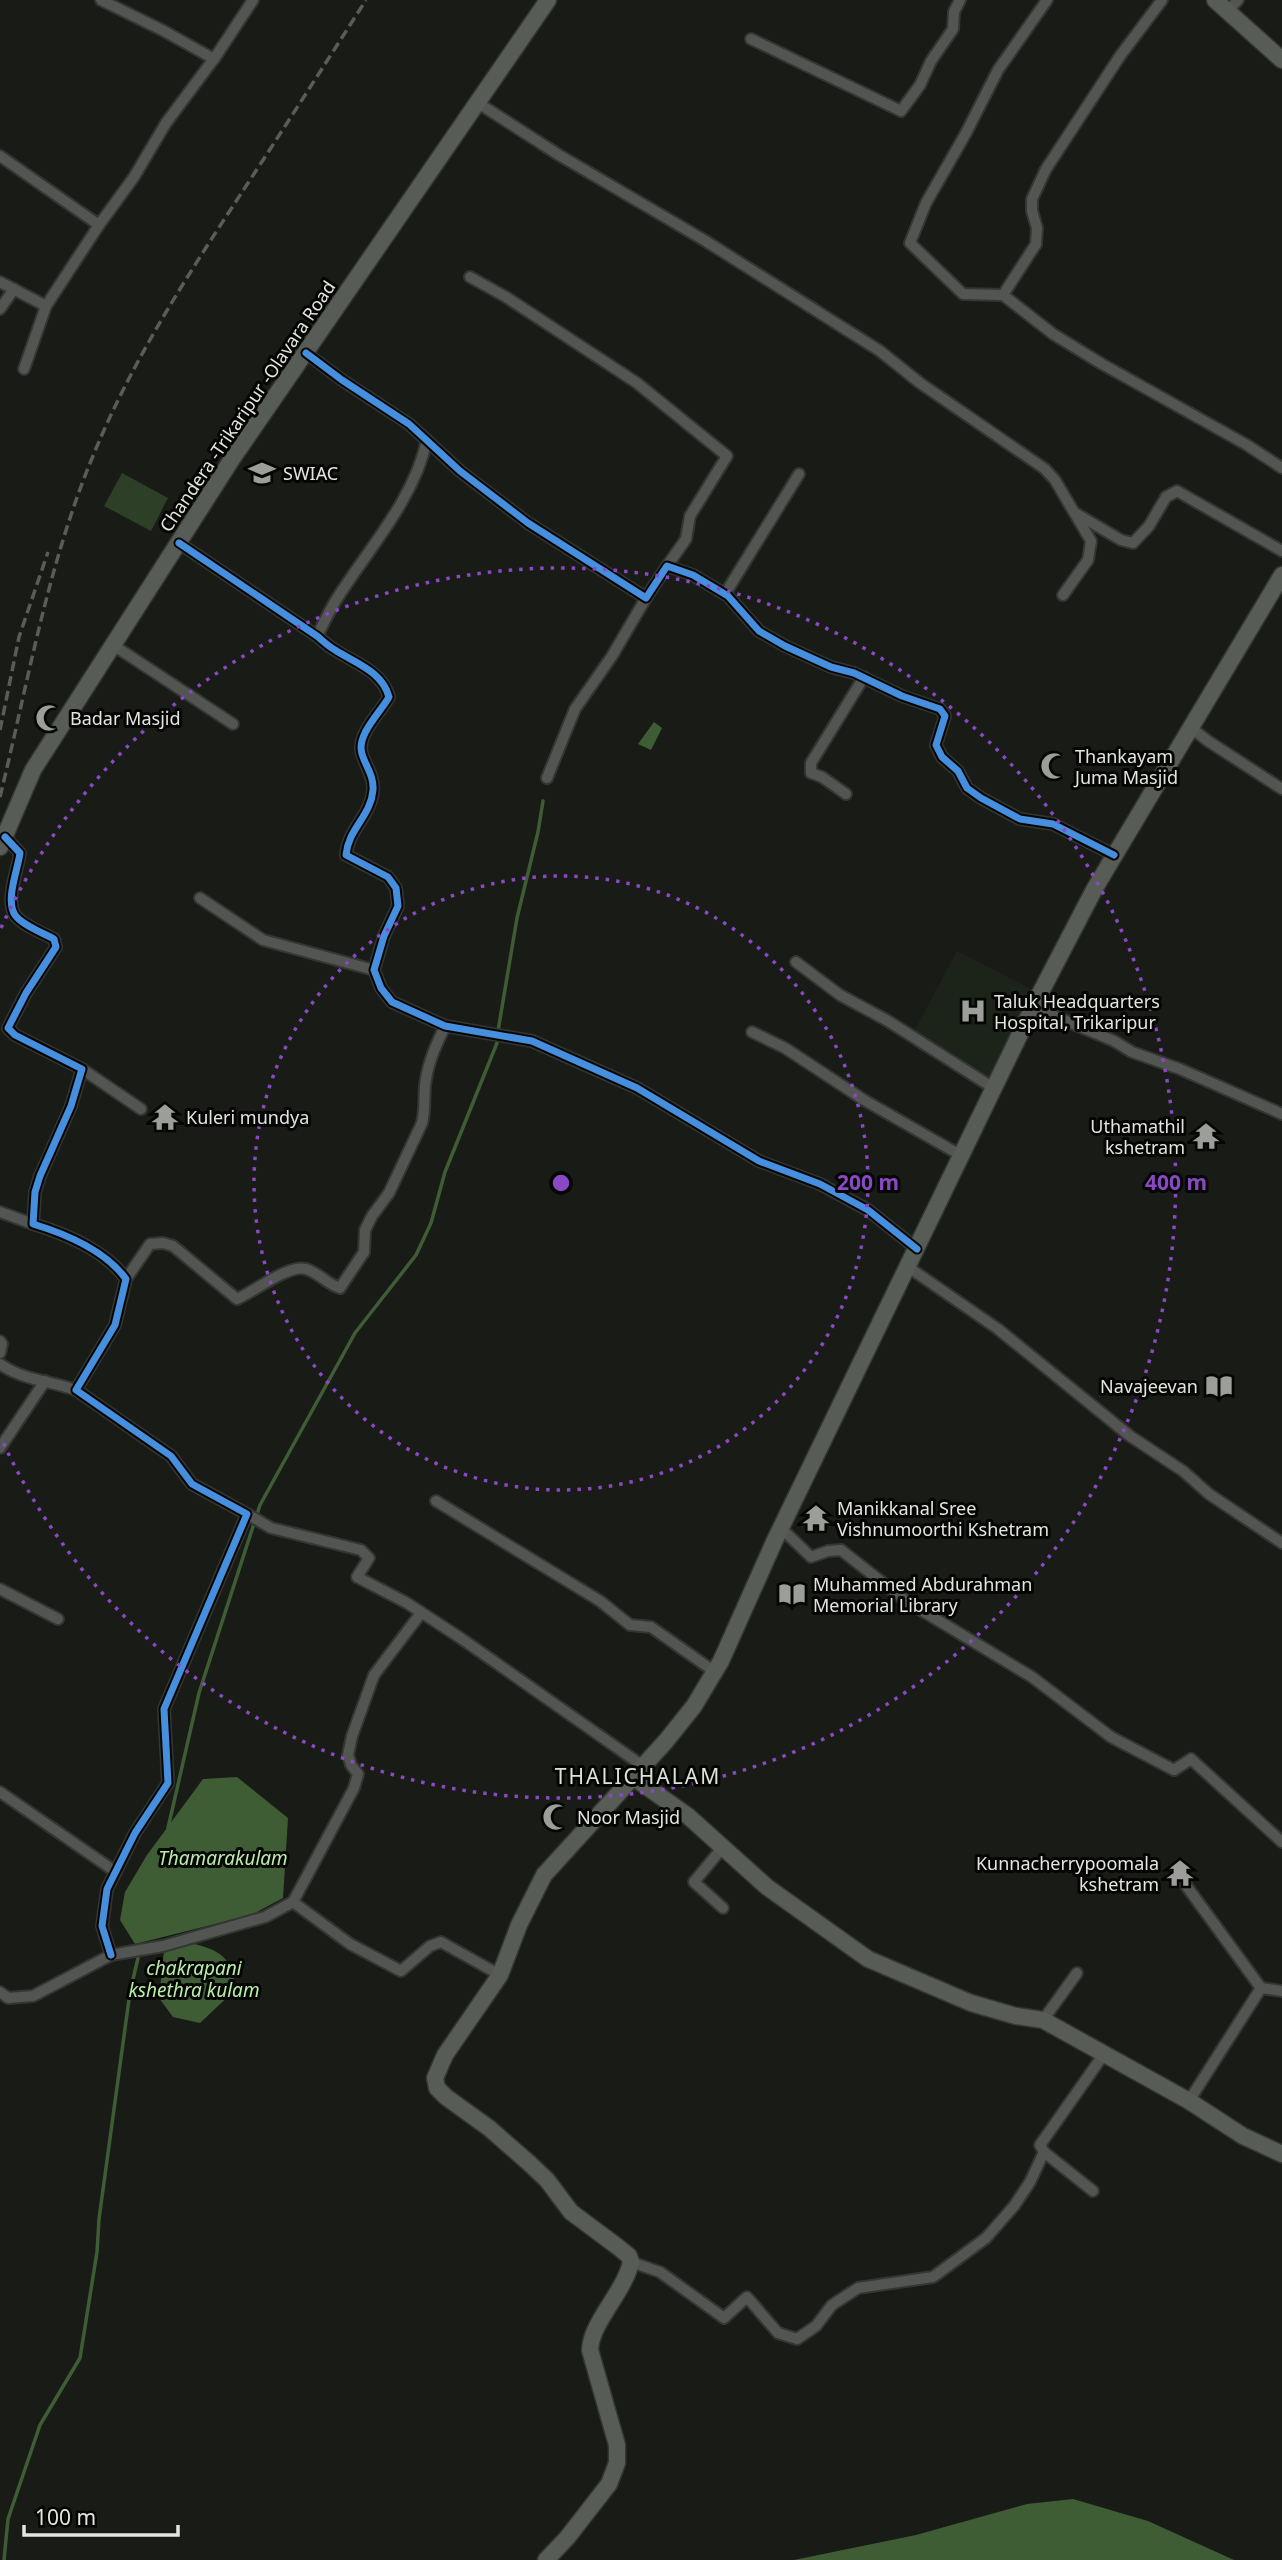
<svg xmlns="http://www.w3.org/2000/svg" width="1282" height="2560" font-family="'Noto Sans',sans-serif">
  <rect width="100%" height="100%" fill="#191b17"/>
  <path fill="#1c2319" d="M957,951l74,38 -40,93 -78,-49z"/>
  <path fill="#2d3f27" d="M122,473l46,25 -17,33 -47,-25z"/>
  <g fill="#3f5d35">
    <path d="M654,722l8,6 -11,22 -13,-6z"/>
    <path d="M237,1777l51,41 -5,80 -32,17 -116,29 -15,-24 5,-28 22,-37 56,-76z"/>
    <path d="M191,1943c31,8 40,14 45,46l-36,34 -27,-6 -14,-19 5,-47z"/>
    <path d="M1073,2499l75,22 86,39h-440l122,-25 111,-31z"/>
  </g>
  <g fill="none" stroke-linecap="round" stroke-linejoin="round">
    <g stroke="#3f5d35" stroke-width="3.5">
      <path d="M498,1031l19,-113 21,-86 5,-31"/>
      <path d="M168,1828l31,-135 61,-188 95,-172 61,-78 15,-32 14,-51 52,-129"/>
      <path d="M4,2560l4,-41 32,-94 40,-67 17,-106 2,-33 31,-227 8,-34"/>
    </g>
    <defs>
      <g id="street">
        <path d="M101,0l63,31 50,28"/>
        <path d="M1047,0l-49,70 -32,63 -40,70 -16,40 53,51 40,1 50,39 49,30 145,81 35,23"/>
        <path d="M1228,11l10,-11"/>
        <path d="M751,39l150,72 19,-26 11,-24 22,-32 1,-17 6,-12"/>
        <path d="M478,103l81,52 145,85 176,111 40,32 125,86 10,11 36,61 -3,19 -25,35"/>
        <path d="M0,156l99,69 -53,81 -22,63"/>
        <path d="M99,225l35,-48 32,-54 50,-67 37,-56"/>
        <path d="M470,277l36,20 131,86 90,73 -37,60 -4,23 -19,27"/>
        <path d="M0,282l46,24"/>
        <path d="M1003,295l33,-51 1,-16 -5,-17v-12l14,-30 74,-113 42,-56"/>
        <path d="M0,309l14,-20"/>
        <path d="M306,353l36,27 67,44 51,47 68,52 118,75 21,-32 26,9 35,21 31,35 26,15 46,21 23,6 48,23 38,13 5,7 -9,29 6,12 16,14 9,17 14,10 39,21 33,5 61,31"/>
        <path d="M1075,513l46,27 12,3 16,-17 17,-29 11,-6 105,60"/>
        <path d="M179,543l138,93c6,5 11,10 18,14 20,13 47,21 54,47 -9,16 -33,38 -27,57 4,13 12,22 11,36 -2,26 -25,39 -27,65l42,22 8,11 2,18 -14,30 -10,34 7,18 11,14 53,24 87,15 105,47 122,73 61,23 48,26 49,39"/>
        <path d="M725,594l74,-120"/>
        <path d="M317,636c7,-13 13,-27 21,-39 32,-50 76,-98 89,-157"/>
        <path d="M113,645l120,79"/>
        <path d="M1190,727l18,14 74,48"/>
        <path d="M547,778l28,-69 37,-53 34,-58"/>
        <path d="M846,794l-24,-17 -11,-4v-10l53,-86"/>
        <path d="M5,837l15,16c-2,16 -15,47 -5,62 7,10 28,18 39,24l2,8 -30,46 -18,35 7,7 67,34 -11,37 -31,70 -5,16 -2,32c33,10 72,26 93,55l-11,46 -39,65 95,66 21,28 55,30 -83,195 4,74 -33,50 -28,56 -5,37 9,29"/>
        <path d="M200,898l63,42 111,30"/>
        <path d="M796,962l44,33 48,26 107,68"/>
        <path d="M1033,1007l81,34 18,11 48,17 102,45"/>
        <path d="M752,1032l33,16 79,52 98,56"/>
        <path d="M82,1069l59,40"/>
        <path d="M0,1212l33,12"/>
        <path d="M908,1267l90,62 132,107 53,35 26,23 73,49"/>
        <path d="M126,1279l24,-35 13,-1 10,3 64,53c18,-8 52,-35 69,-30 13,4 21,15 34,19l24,-36 1,-22 7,-14 17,-23 33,-70c4,-15 1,-29 4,-44 3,-19 11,-36 19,-53"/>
        <path d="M0,1341l2,3 -2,9"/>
        <path d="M0,1364c22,16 51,17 76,26"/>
        <path d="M0,1448l45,-67"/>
        <path d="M436,1501l164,100 30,24 21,2 64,45"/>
        <path d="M247,1514l24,14 90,22 8,8 -12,19 50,26 55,36 181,127"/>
        <path d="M782,1529l29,28 17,-6 13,-1 65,51 126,76 79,60 63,33 17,-11 91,83"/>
        <path d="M0,1589l58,30"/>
        <path d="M0,1792l116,80"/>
        <path d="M723,1847l-29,35 29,26"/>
        <path d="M1185,1884l76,104"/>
        <path d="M293,1902l61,-114 4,-14 -7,-9 -3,-10 4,-19 22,-61 47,-62"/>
        <path d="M1261,1988l21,3"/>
        <path d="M0,1992l8,6 25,-2 78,-41 52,-9 102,-29 28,-15 57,42 51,27 29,-25 11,-4 59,33"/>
        <path d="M1043,2020l34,-47"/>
        <path d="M1189,2101l72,-113"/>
        <path d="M1093,2191l-49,-39 -4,-7 64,-91"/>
        <path d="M631,2262l29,10 64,46 23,-21 31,36 19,6 19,-13 16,-21 26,-17 75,-11 53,-39 28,-32 16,-24 14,-30"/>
      </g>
      <g id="secondary">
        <path d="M1215,0l67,60"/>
        <path d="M0,847l33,-77 199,-311 316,-459"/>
        <path d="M633,1777l55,39 79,71 101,72 103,44 45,13 27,4 146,81 54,35 39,18"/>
        <path d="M546,2560l21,-22 42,-54 8,-21v-18l-27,-95c1,-28 34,-57 41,-88l-2,-6 -11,-9 -47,-35 -24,-32 -18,-17 -40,-35 -43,-31 -9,-9 -2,-10 10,-23 55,-80 19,-50 25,-50 122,-134 28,-35 27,-45 54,-121 258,-533 62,-119 187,-313"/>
      </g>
    </defs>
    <use href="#street" stroke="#343633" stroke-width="14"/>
    <use href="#secondary" stroke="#343633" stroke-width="19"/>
    <use href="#street" stroke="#535552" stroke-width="10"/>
    <use href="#secondary" stroke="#585c56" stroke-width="16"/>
    <g stroke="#5a5c59" stroke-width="3.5" stroke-dasharray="10 5" stroke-linecap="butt">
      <path d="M0,730l19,-93 29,-85"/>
      <path d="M0,797c29,-119 49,-240 98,-353 39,-92 95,-177 150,-261 40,-61 79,-122 118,-183"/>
    </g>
    <defs>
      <g id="cycleway">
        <path d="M306,353l36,27 67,44 51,47 68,52 118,75 21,-32 26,9 35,21 31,35 26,15 46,21 23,6 48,23 38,13 5,7 -9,29 6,12 16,14 9,17 14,10 39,21 33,5 61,31"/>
        <path d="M179,543l138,93c6,5 11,10 18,14 20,13 47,21 54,47 -9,16 -33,38 -27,57 4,13 12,22 11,36 -2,26 -25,39 -27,65l42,22 8,11 2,18 -14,30 -10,34 7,18 11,14 53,24 87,15 105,47 122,73 61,23 48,26 49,39"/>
        <path d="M5,837l15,16c-2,16 -15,47 -5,62 7,10 28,18 39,24l2,8 -30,46 -18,35 7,7 67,34 -11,37 -31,70 -5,16 -2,32c33,10 72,26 93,55l-11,46 -39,65 95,66 21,28 55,30 -83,195 4,74 -33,50 -28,56 -5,37 9,29"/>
      </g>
    </defs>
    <use href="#cycleway" stroke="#050604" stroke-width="11"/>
    <use href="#cycleway" stroke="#468fdf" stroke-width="7"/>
  </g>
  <g fill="none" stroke="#8a48c4" stroke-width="3.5" stroke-dasharray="3.5 7">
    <circle cx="561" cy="1183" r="307"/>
    <path d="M1 928A615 615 0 1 1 1 1438"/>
  </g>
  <defs>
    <symbol id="university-bare" viewBox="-9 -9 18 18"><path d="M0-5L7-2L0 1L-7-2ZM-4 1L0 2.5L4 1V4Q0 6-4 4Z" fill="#9c9e9a" stroke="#050604" stroke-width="2.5" paint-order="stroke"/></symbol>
    <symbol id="mosque-bare" viewBox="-9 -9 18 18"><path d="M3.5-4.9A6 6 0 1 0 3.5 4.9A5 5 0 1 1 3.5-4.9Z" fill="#9c9e9a" stroke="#050604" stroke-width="2.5" paint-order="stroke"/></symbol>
    <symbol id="hospital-bare" viewBox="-9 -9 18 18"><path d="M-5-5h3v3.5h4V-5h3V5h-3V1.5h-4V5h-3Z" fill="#9c9e9a" stroke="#050604" stroke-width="2.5" paint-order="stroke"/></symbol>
    <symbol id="temple-bare" viewBox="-9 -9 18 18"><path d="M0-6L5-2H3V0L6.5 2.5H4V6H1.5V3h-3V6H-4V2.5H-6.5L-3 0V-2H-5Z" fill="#9c9e9a" stroke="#050604" stroke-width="2.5" paint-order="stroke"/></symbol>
    <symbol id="library-bare" viewBox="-9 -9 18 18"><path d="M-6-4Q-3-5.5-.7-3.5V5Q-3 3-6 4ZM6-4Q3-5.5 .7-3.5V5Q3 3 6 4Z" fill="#9c9e9a" stroke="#050604" stroke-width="2.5" paint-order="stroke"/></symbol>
  </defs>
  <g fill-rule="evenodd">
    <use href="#university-bare" x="243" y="454" width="38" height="38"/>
    <use href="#mosque-bare" x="30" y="699" width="38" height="38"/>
    <use href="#mosque-bare" x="1035" y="747" width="38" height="38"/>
    <use href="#hospital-bare" x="954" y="992" width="38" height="38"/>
    <use href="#temple-bare" x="146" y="1098" width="38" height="38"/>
    <use href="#temple-bare" x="1187" y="1117" width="38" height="38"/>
    <use href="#library-bare" x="1200" y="1367" width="38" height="38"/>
    <use href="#temple-bare" x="797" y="1499" width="38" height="38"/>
    <use href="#library-bare" x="773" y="1575" width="38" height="38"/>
    <use href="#mosque-bare" x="537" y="1798" width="38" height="38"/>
    <use href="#temple-bare" x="1161" y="1854" width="38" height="38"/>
  </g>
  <g text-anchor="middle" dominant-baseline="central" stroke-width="6" stroke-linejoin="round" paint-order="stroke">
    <g font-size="18" fill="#e2e5e0" stroke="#050604">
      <text transform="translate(247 406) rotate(-56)">Chandera -Trikaripur -Olavara Road</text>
    </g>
    <g font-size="18" fill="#e2e5e0" stroke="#050604" text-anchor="start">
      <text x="283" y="473">SWIAC</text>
      <text x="70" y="718">Badar Masjid</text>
      <text x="1075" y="756">Thankayam<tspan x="1075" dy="21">Juma Masjid</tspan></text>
      <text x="994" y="1001">Taluk Headquarters<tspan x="994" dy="21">Hospital, Trikaripur</tspan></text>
      <text x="186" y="1117">Kuleri mundya</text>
      <text x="1185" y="1126" text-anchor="end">Uthamathil<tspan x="1185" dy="21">kshetram</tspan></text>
      <text x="1198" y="1386" text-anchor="end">Navajeevan</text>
      <text x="837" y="1508">Manikkanal Sree<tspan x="837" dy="21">Vishnumoorthi Kshetram</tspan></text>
      <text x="813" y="1584">Muhammed Abdurahman<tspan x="813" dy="21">Memorial Library</tspan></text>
      <text x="577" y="1817">Noor Masjid</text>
      <text x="1159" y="1863" text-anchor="end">Kunnacherrypoomala<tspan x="1159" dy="21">kshetram</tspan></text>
    </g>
    <g font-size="19" font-style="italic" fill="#b9eea7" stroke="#050604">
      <text x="223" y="1858">Thamarakulam</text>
      <text x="194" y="1968">chakrapani<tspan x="194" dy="22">kshethra kulam</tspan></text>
    </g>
    <g font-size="21" letter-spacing="2" fill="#dbe2d9" stroke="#050604">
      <text x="638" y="1776">THALICHALAM</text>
    </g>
  </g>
  <circle cx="561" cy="1183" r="10" fill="#8a48c4" stroke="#050604" stroke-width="3.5"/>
  <g font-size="21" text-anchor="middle" font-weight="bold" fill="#8a48c4" stroke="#050604" stroke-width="6" stroke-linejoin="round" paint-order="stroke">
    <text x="868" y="1190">200 m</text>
    <text x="1176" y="1190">400 m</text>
  </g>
  <path d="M24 2525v10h154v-10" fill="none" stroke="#e2e5e0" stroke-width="3.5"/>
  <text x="35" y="2525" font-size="21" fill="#e2e5e0" stroke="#050604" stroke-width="5" paint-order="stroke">100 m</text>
</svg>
